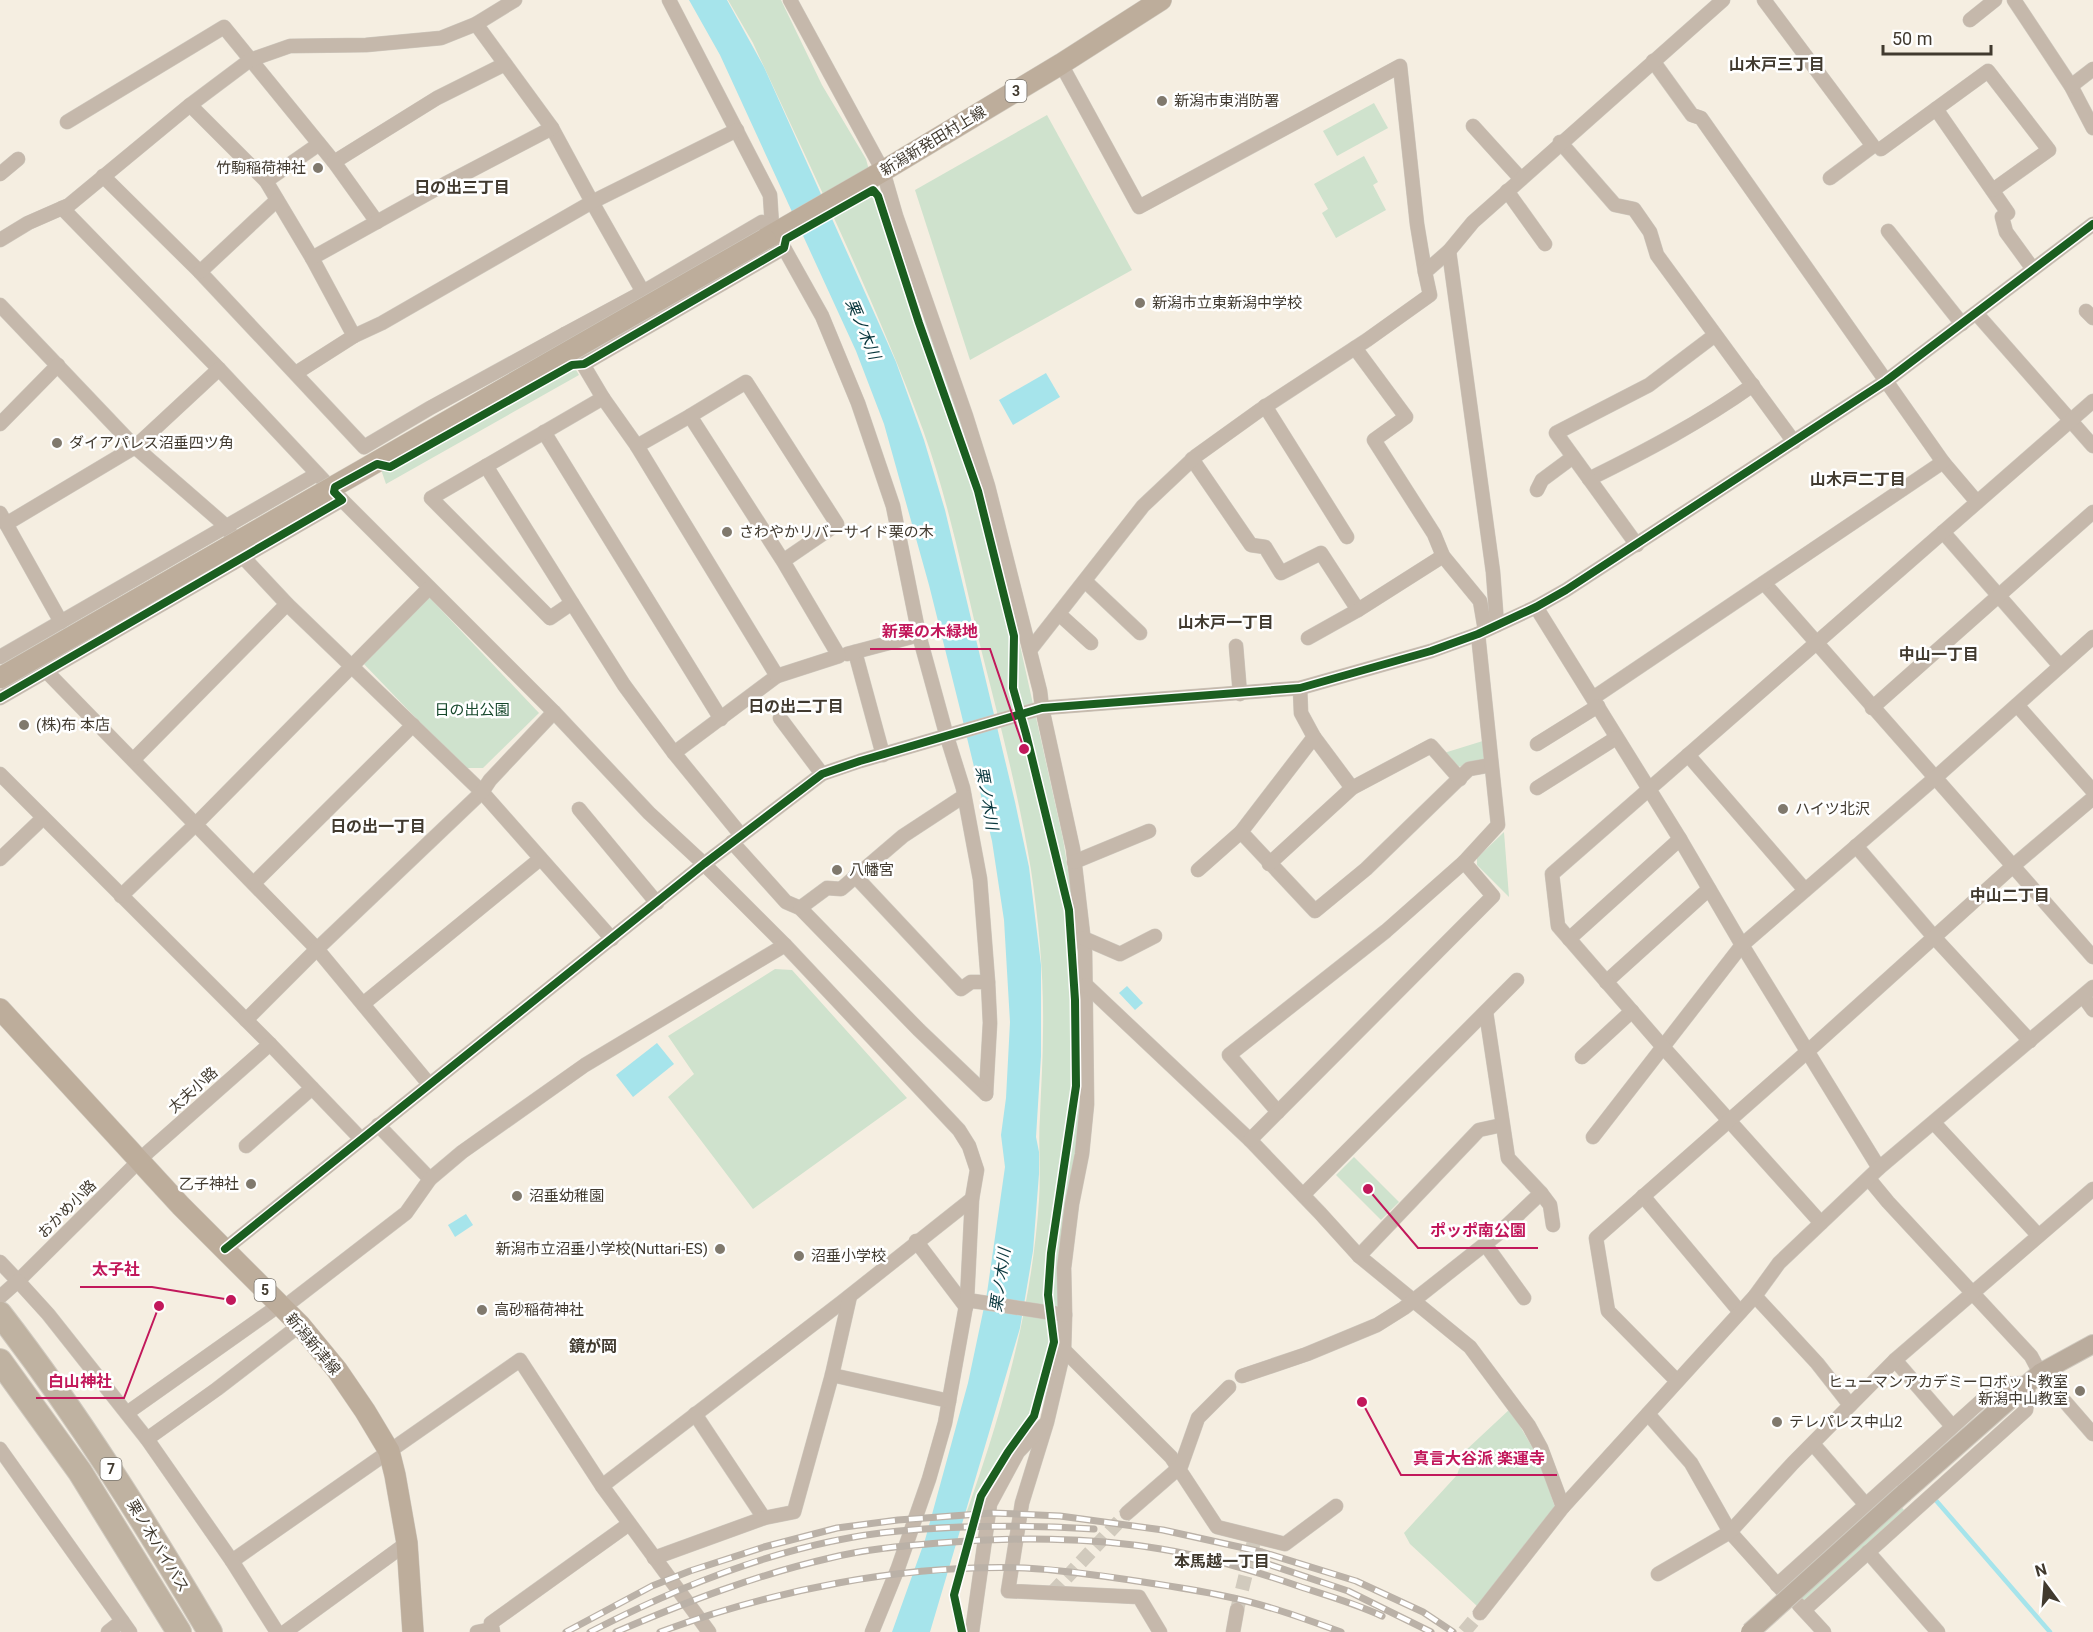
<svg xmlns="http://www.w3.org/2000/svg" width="2093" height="1632" font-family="Roboto,'Noto Sans JP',sans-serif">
  <rect width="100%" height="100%" fill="#f5eee1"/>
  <g fill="#cfe2cd">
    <path d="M728,0h53l41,85 44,74 10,37 74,192 31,92 36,152 46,207 8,50 7,113h3l2,106 -19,106 -6,46v88l-8,36 -14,39 -28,35 -24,54 -18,2c36,-101 66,-206 73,-314 2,-28 -1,-56 1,-84 1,-28 3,-57 3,-85 1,-53 -4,-108 -12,-161 -12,-75 -32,-150 -51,-225 -17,-71 -32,-146 -57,-215 -49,-132 -111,-259 -170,-387z"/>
    <path d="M1374,103l14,25 -51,28 -14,-25z"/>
    <path d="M1047,115l85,155 -162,90 -55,-170z"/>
    <path d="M1364,156l14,26 -5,3 13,25 -50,28 -14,-25 6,-4 -14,-25z"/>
    <path d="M542,357l10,17 20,-11 7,12 -193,109 -11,-32z"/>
    <path d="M428,596l111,117 -56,55h-19l-103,-107z"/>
    <path d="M1486,740v17l-4,4 -15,1 -4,5 -7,-1 -12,-13z"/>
    <path d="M1504,832l5,65 -32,-32v-7z"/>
    <path d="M775,969l17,1 115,128 -154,111 -85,-112 26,-23 -26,-38z"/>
    <path d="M1354,1157l45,45 -18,18 -45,-45z"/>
    <path d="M1510,1409l28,48 17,50 -78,99 -67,-62 -6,-11 53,-58 8,-24z"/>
    <path d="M1886,1491l18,19 -103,93 -20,-17z"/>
  </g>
  <g fill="#a6e4eb">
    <path d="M689,0h38l37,67 112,250 20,45 28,78 21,70 70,292 14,65 12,98v91l-5,81 3,15v22l-6,77 -13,77 -90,304h-38l33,-92 43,-157 19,-90 18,-126 -4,-32 5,-37 4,-76 -6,-102 -12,-79 -31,-128 -32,-128 -45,-161 -28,-73 -136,-296z"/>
    <path d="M1046,373l14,24 -47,28 -14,-25z"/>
    <path d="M1127,986l16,17 -8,7 -16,-17z"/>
    <path d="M657,1043l17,21 -41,33 -17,-22z"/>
    <path d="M466,1214l7,11 -18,12 -7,-12z"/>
  </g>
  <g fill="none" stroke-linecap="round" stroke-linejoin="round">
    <path stroke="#a6e4eb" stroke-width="4.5" d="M1933,1497l117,135"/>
    <g stroke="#d1cabd" stroke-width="14" stroke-dasharray="14 7" stroke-linecap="butt">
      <path d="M1052,1593l75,-80"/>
      <path d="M1237,1610l18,-73"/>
      <path d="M1464,1632l16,-19"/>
    </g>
    <defs>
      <g id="street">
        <path d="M669,0l101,195 2,31 6,5 6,17 38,68 36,87 35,103 26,129 28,102 16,51 17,91 8,103 2,41 -4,71"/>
        <path d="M790,0l93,171 13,45 70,200 22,70 52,205 2,17 31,141 12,102 2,153 -5,50 -10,50 -8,64 1,47 -1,35 -17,72 -25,81 -14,88 131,6 21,35"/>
        <path d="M1764,0l109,146 -43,32"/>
        <path d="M2014,0l57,86 22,42"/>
        <path d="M1970,20l25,-20"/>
        <path d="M476,24l76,104 40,74 51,90"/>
        <path d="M1653,61l39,54 9,3 242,344 34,40"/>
        <path d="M1061,64l78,143 261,-141 17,158 8,48"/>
        <path d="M2071,86l22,-17"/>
        <path d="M190,105l76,76 46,77 42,78"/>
        <path d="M1936,109l72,104 -6,4 4,15 27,37"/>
        <path d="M67,122l157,-95 110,135 103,-64 68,-34"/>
        <path d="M1473,126l48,53"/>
        <path d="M1560,142l55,63 19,4 16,23 7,23 137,187"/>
        <path d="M1881,149l107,-78 61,79 -56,40"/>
        <path d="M334,162l43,60"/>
        <path d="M0,174l18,-15"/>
        <path d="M103,176l97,96 164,175 66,-39 135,-74"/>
        <path d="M266,181l53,-37"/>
        <path d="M1507,191l38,53"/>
        <path d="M62,208l157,161"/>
        <path d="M1888,231l74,93"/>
        <path d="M0,240l28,-17 41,-18 121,-100 60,-45 40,-14 76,-1 75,-7 35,-14 39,-24"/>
        <path d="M1449,251l44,321 4,53"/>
        <path d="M312,258l133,-74 107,-56"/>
        <path d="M200,272l77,-72"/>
        <path d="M0,305l135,142 92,80 16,30 44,47 195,188 130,147"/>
        <path d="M2086,311l7,7"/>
        <path d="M1976,313l117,133"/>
        <path d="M1355,348l51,69 -32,23 60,94 9,22 37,45 5,29"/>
        <path d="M584,364l200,-116"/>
        <path d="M296,373l58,-37 28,-13 210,-121 145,-72"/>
        <path d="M603,398l-38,-64 78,-42 119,-70 10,4"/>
        <path d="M1265,406l82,131"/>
        <path d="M0,424l58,-59"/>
        <path d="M544,432l177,287"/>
        <path d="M637,446l53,-30"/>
        <path d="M1192,459l59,86 14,2 16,26 40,-20 37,57"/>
        <path d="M486,466l86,137"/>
        <path d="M1589,479c57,-28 112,-57 164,-94"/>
        <path d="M1537,490l5,-10 31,-23"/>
        <path d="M0,513l61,109"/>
        <path d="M6,524l129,-77 84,-78 123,131 212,212 95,101 55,51 81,81"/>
        <path d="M1943,532l117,134"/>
        <path d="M1637,545l-81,-112 93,-48 66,-50"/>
        <path d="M1085,581l55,52"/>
        <path d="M1764,583l329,374"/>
        <path d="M1536,607l144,232 62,106 137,223"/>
        <path d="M1059,614l32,29"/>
        <path d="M1308,638l50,-28 85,-54"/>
        <path d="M1236,646l4,48"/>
        <path d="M1030,650l113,-144 53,-50 64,-46 107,-70 63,-45 -5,-23 24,-21 24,-29 250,-222"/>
        <path d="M855,652l28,103"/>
        <path d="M847,654l72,-19"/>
        <path d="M0,657l317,-183"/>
        <path d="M45,670l272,279 112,135"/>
        <path d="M1300,688l1,25 13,24 38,51"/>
        <path d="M0,698l342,-198"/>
        <path d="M1593,698l350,-236"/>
        <path d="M2017,705l76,86"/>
        <path d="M1872,708l221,-196"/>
        <path d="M780,718l42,56"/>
        <path d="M1314,737l-73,95 74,79 51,-42 103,-100 22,-4"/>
        <path d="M1537,744l61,-38"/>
        <path d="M674,753l103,-77"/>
        <path d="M1688,755l117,135"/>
        <path d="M134,759l153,-155"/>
        <path d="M0,774l270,270 91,95"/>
        <path d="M1537,788l79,-50"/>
        <path d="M579,809l78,94"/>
        <path d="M741,835l-67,-82 -50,-68 -52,-82 -22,15 -119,-120 172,-100 34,48 140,230 62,-20 -56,-95 -93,-145 56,-34 91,142 -54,37"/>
        <path d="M732,842l54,60 14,6 119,122 67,64"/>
        <path d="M1856,846l78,91 96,104"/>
        <path d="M0,859l43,-41"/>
        <path d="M1074,862l75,-31"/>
        <path d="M1269,864l83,-76 79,-42 29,33"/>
        <path d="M1198,870l43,-38"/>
        <path d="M855,876l106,113 10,-7h17"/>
        <path d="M254,883l159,-158"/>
        <path d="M121,896l75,-72 233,-236"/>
        <path d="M800,908l27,-20 14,1 62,-53 61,-40"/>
        <path d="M1083,938l37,16 35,-18"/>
        <path d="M1569,939l111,-100"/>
        <path d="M1606,982l103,-93"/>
        <path d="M1086,985l164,155 70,73 39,43 111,91 59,79 12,22 22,59"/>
        <path d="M2083,996l10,14"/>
        <path d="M363,1004l177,-145"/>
        <path d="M246,1020l71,-71 165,-157 8,-12 64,-68"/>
        <path d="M1582,1057l50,-46"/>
        <path d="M1278,1112l-49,-57 157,-124 78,-69 34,-37 -20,-191"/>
        <path d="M1934,1123l104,112"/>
        <path d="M378,1125l52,54"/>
        <path d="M1593,1137l149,-192 193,-167 158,-141"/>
        <path d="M1250,1140l243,-244 -29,-34"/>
        <path d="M246,1146l66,-58"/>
        <path d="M1869,1179l19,23 143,154 9,17 53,61"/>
        <path d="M1541,1193l9,12 3,20"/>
        <path d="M1303,1195l214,-215"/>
        <path d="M1643,1196l97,116"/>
        <path d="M1821,1223l-158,-176 -105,-121 -6,-52 541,-473"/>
        <path d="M916,1241l50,66"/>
        <path d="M1485,1244l39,54"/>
        <path d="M225,1249l479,-385 118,-90 38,-13 182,-53 258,-20 131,-37 47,-17 58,-27 30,-17 320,-209 207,-157"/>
        <path d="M1359,1256l120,-126 23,-5"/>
        <path d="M0,1262l18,19 130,-129 122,-108"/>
        <path d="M1755,1296l62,67 33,42"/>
        <path d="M0,1297l18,-16 30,33 99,125 85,122 288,-201 82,126 107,146"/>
        <path d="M967,1300l98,15"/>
        <path d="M283,1308l123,-95 24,-34 32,-27 123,-87 200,-120 174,185 10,16 8,24 -5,29 -5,101 -22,123 -16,56 -31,89 -26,64"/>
        <path d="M1064,1350l107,107 46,70 68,17 51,-38"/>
        <path d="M1895,1360l57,66"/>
        <path d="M832,1375l117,26"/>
        <path d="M1242,1376l65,-22 70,-29 27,-17 95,-75 42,-40 -33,-35 -22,-146"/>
        <path d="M1677,1381l-69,-70 -12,-73 212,-187 205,-185 80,-68"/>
        <path d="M127,1413l144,-102"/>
        <path d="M695,1414l69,104"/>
        <path d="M1648,1414l43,49 39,69 52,58"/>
        <path d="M147,1439l70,-50 83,-64"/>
        <path d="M1813,1444l53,61"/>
        <path d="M0,1449l130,183"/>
        <path d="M602,1486l240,-184 130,-103"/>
        <path d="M1127,1513l54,-47 17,-48 31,-31"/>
        <path d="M1868,1552l70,80"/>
        <path d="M654,1558l110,-40 30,-6 38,-137 18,-79"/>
        <path d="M232,1561l45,71"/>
        <path d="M1658,1574l72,-42 63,-69 102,-103 198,-171"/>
        <path d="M1777,1585l223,-201 29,-1 -3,27 -222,200"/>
        <path d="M1799,1605l25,27"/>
        <path d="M1480,1613l83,-106 192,-211 24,-33 100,-95 214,-181"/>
        <path d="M108,1632l14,-11"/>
        <path d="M285,1632l122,-89"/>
        <path d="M477,1632l15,-3"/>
        <path d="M493,1632l-2,-9 138,-99"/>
        <path d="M972,1632l18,-128 28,-52 26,-27"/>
        <path d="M1233,1632l4,-22"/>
      </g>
      <path id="secondary" d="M1904,1493l136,-120 53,-29"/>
      <g id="primary">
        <path d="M765,239l118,-68 178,-107 100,-64"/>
        <path d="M0,1009l181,197 119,119 37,45 28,41 24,40 6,24 12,68 6,89"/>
      </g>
      <g id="highway">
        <path d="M0,1314c78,101 145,208 210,318"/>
        <path d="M0,1361l80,111 99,160"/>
      </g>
    </defs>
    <use href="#street" stroke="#cfc9bf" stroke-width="15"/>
    <use href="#secondary" stroke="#cfc9bf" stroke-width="20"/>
    <use href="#primary" stroke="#cfc9bf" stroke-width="22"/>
    <use href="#highway" stroke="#cfc9bf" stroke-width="26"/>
    <use href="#street" stroke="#c5b8ab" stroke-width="14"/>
    <use href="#secondary" stroke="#baac9d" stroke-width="18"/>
    <use href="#primary" stroke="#bdad9b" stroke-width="21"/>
    <use href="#highway" stroke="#bfb2a1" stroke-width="24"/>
    <defs>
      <g id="rail">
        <path d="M1241,1555l107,36 83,41"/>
        <path d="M566,1632l86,-46 38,-15 74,-24 73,-19 61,-8 95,-7 67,3 103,14 99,22 94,29 67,31 30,20"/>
        <path d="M590,1632c95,-49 201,-91 309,-101 64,-6 130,-6 195,-2"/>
        <path d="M616,1632c70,-30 140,-57 214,-74 36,-9 72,-12 109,-15 70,-6 152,-6 222,6 48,8 94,22 140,38 28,9 55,17 81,29"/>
        <path d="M660,1632c113,-42 244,-68 365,-64 40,2 79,8 118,14 27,4 54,8 81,14 40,8 79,22 117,36"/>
      </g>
    </defs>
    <use href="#rail" stroke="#bab1a7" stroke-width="7"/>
    <use href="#rail" stroke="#fff" stroke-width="4.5" stroke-dasharray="14" stroke-linecap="butt"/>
    <defs>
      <path id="secondary-bridge" d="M1750,1632l154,-139"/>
      <path id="primary-bridge" d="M0,678l765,-439"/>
    </defs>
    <use href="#secondary-bridge" stroke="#cfc9bf" stroke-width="20" stroke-linecap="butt"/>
    <use href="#primary-bridge" stroke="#cfc9bf" stroke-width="22" stroke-linecap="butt"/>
    <use href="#secondary-bridge" stroke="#baac9d" stroke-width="18"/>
    <use href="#primary-bridge" stroke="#bdad9b" stroke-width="21"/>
    <defs>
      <g id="cycleway">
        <path d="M0,698l342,-198 -8,-8 1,-5 42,-23 13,3 182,-102 12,-1 200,-116 2,-9 87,-49 5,6 41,127 59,168 36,145 -1,52 13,46 43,176 6,90 1,86 -25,167 -3,42 6,47 -20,74 -26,36 -27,44 -27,99 8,37"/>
        <path d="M225,1249l479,-385 118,-90 38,-13 182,-53 258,-20 131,-37 47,-17 58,-27 30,-17 320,-209 207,-157"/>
      </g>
    </defs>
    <use href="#cycleway" stroke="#fff" stroke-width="11"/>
    <use href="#cycleway" stroke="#1b5e20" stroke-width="8"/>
  </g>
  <g fill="#80796d" stroke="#fff" stroke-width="2">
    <circle cx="1162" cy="101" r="6"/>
    <circle cx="318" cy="168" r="6"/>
    <circle cx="1140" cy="303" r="6"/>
    <circle cx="57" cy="443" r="6"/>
    <circle cx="727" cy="532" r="6"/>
    <circle cx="24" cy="725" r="6"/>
    <circle cx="1783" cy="809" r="6"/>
    <circle cx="837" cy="870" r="6"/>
    <circle cx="251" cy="1184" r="6"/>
    <circle cx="517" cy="1196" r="6"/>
    <circle cx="720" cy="1249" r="6"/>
    <circle cx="799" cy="1256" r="6"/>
    <circle cx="482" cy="1310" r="6"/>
    <circle cx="2080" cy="1391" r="6"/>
    <circle cx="1777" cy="1422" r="6"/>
  </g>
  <g text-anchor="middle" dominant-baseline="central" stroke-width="5" stroke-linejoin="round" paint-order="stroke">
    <g fill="#fff" stroke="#7a756d" stroke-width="1.5">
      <rect x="1005.5" y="80" width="21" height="22" rx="4.5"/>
      <rect x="254.5" y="1279" width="21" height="22" rx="4.5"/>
      <rect x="100.5" y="1458" width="21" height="22" rx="4.5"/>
    </g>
    <g font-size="14" font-weight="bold" fill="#413a2f">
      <text x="1016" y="91">3</text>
      <text x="265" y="1290">5</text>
      <text x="111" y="1469">7</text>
    </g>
    <g font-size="15" fill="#413a2f" stroke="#fff" text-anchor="start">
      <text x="1174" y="101">新潟市東消防署</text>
      <text x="306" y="168" text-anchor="end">竹駒稲荷神社</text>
      <text x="1152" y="303">新潟市立東新潟中学校</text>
      <text x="69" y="443">ダイアパレス沼垂四ツ角</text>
      <text x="739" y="532">さわやかリバーサイド栗の木</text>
      <text x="36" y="725">(株)布 本店</text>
      <text x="1795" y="809">ハイツ北沢</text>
      <text x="849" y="870">八幡宮</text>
      <text x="239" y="1184" text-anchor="end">乙子神社</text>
      <text x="529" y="1196">沼垂幼稚園</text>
      <text x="708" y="1249" text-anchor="end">新潟市立沼垂小学校(Nuttari-ES)</text>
      <text x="811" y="1256">沼垂小学校</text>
      <text x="494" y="1310">高砂稲荷神社</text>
      <text x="2068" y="1382" text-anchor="end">ヒューマンアカデミーロボット教室<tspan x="2068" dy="17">新潟中山教室</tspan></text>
      <text x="1789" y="1422">テレパレス中山2</text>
    </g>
    <g font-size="15" fill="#413a2f" stroke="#fff">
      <text transform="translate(933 141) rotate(-31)">新潟新発田村上線</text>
      <text transform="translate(193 1090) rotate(-42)">太夫小路</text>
      <text transform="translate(67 1209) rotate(-45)">おかめ小路</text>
      <text transform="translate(313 1344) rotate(50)">新潟新津線</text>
      <text transform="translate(158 1546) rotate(59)">栗ノ木バイパス</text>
    </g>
    <g font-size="15" fill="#16472b" stroke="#fff">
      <text x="472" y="710">日の出公園</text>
    </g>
    <g font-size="16" font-weight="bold" fill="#413a2f" stroke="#fff">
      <text x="1777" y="64">山木戸三丁目</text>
      <text x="462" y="187">日の出三丁目</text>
      <text x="1858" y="479">山木戸二丁目</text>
      <text x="1226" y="622">山木戸一丁目</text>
      <text x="1939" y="654">中山一丁目</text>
      <text x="796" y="706">日の出二丁目</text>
      <text x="378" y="826">日の出一丁目</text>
      <text x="2010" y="895">中山二丁目</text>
      <text x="593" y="1346">鏡が岡</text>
      <text x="1222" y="1561">本馬越一丁目</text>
    </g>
    <g font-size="16" font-style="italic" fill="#09373d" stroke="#fff">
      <text transform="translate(863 329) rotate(67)">栗ノ木川</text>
      <text transform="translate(987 798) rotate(80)">栗ノ木川</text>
      <text transform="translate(1000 1280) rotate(-82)">栗ノ木川</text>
    </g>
  </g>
  <path fill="none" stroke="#c2185b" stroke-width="2" d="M1024 749L990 649H870M1368 1189L1418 1248H1538M231 1300L152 1287H80M159 1306L124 1398H36M1362 1402L1401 1475H1557"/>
  <g fill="#c2185b" stroke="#fff" stroke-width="2">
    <circle cx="1024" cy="749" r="6"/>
    <circle cx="1368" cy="1189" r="6"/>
    <circle cx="231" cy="1300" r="6"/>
    <circle cx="159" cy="1306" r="6"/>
    <circle cx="1362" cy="1402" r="6"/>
  </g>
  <g font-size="16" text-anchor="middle" font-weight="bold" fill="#c2185b" stroke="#fff" stroke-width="5" stroke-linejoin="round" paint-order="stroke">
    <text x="930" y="637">新栗の木緑地</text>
    <text x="1478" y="1236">ポッポ南公園</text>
    <text x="116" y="1275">太子社</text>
    <text x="80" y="1387">白山神社</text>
    <text x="1479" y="1464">真言大谷派 楽運寺</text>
  </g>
  <g transform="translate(2045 1584) rotate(344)" stroke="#ffffff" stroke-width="4.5" paint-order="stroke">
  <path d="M0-4.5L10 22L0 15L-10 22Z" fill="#413a2f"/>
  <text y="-9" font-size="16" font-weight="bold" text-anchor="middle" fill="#413a2f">N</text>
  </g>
  <path d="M1883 45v9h108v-9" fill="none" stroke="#413a2f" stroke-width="3"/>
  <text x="1892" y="45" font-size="18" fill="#413a2f" stroke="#ffffff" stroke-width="4.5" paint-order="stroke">50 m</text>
</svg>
